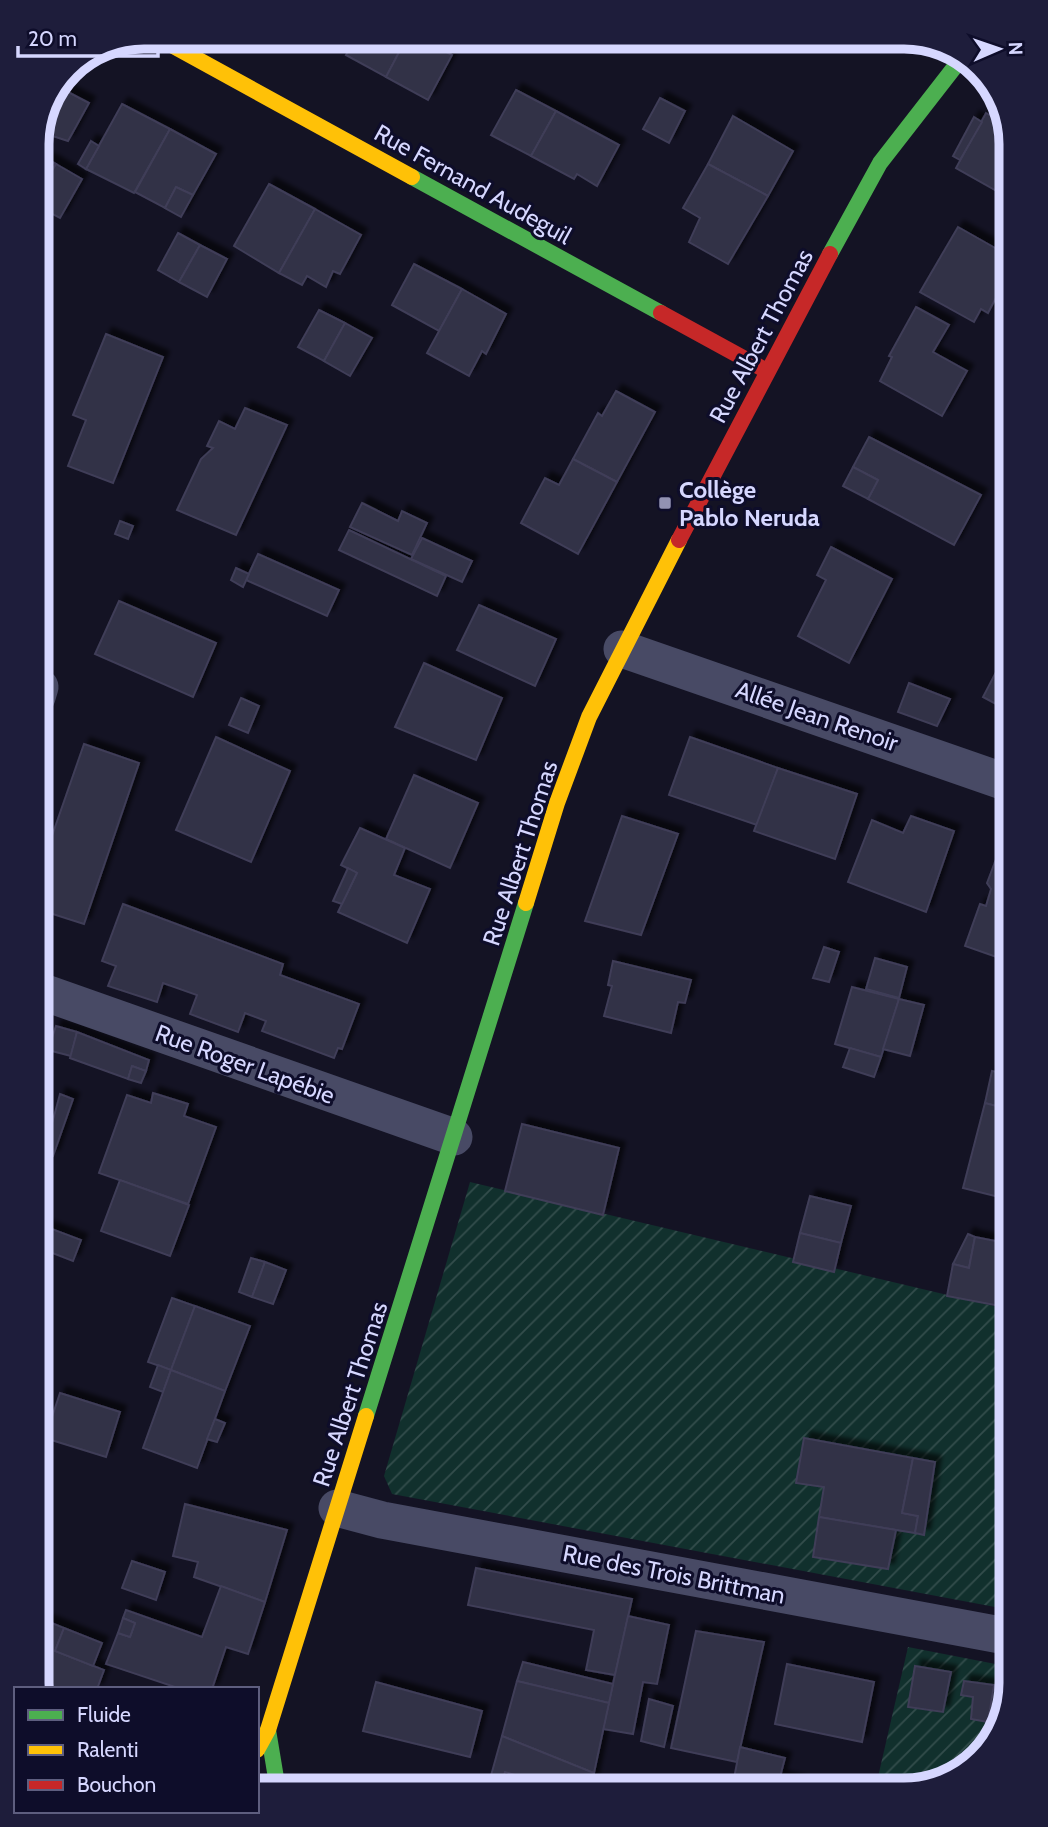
<svg xmlns="http://www.w3.org/2000/svg" width="1048" height="1827" font-family="Cabin,sans-serif">
  <defs>
    <pattern id="garden-furrows" width="10" height="10" patternUnits="userSpaceOnUse" patternTransform="scale(1.75)"><rect width="10" height="10" fill="#11302d"/><path d="M-1 1l2-2M0 10L10 0M9 11l2-2" fill="none" stroke="#334d4c"/></pattern>
    <filter id="shadow"><feDropShadow dx="6" dy="-6" stdDeviation="2" flood-color="#0009"/></filter>
  </defs>
  <rect width="100%" height="100%" fill="#141324"/>
  <g fill="url(#garden-furrows)">
    <path d="M470,1182l541,128v300l-619,-116 -8,-18z"/>
    <path d="M908,1647l103,20v16l-18,59 -42,37 -47,11h-29z"/>
  </g>
  <g fill="#323146" stroke="#3f3e58" stroke-width="2" filter="url(#shadow)">
    <path d="M356,37h51l-21,40 -40,-22z"/>
    <path d="M407,37h10l35,18 -24,45 -42,-23z"/>
    <path d="M516,90l40,21 -25,45 -40,-21z"/>
    <path d="M66,91l23,12 -21,38 -25,-8z"/>
    <path d="M660,98l25,13 -16,32 -26,-14z"/>
    <path d="M122,104l48,25 -36,64 -48,-24z"/>
    <path d="M556,111l63,34 -22,41 -20,-12 -3,5 -43,-23z"/>
    <path d="M986,113l21,12 4,19v55l-55,-31z"/>
    <path d="M733,116l60,35 -25,45 -60,-32z"/>
    <path d="M974,117l8,5 -22,38 -7,-4z"/>
    <path d="M170,129l46,25 -23,41 -17,-8 -11,21 -30,-16z"/>
    <path d="M91,141l8,5 -13,23 -8,-5z"/>
    <path d="M37,154l19,10 -19,32z"/>
    <path d="M56,164l26,15 -22,39 -23,-12v-10z"/>
    <path d="M708,164l60,32 -40,68 -39,-22 11,-24 -17,-10z"/>
    <path d="M269,184l46,25 -36,64 -45,-27z"/>
    <path d="M176,187l17,8 -12,22 -16,-9z"/>
    <path d="M315,209l46,26 -21,39 -7,-3 -7,16 -19,-11 -5,9 -23,-12z"/>
    <path d="M958,227l53,30 -15,26 6,3 -14,27 -7,-4 -7,13 -54,-30z"/>
    <path d="M178,233l22,12 -21,37 -21,-12z"/>
    <path d="M200,245l27,14 -20,38 -28,-15z"/>
    <path d="M414,264l48,25 -23,42 -47,-26z"/>
    <path d="M462,289l44,25 -20,40 -4,-3 -13,25 -42,-23z"/>
    <path d="M916,307l33,18 -16,27 34,19 -25,45 -62,-35 12,-24 -3,-1z"/>
    <path d="M319,310l26,13 -21,38 -26,-14z"/>
    <path d="M345,323l27,15 -22,38 -26,-15z"/>
    <path d="M106,334l57,23 -50,126 -45,-17 18,-46 -13,-5z"/>
    <path d="M616,391l39,21 -38,70 -44,-23 25,-46 4,3z"/>
    <path d="M245,408l42,17 -51,110 -59,-25 24,-51 12,-11 -6,-2 12,-25 16,8z"/>
    <path d="M869,437l112,58 -27,50 -86,-46 10,-19 -25,-13z"/>
    <path d="M573,459l44,23 -39,72 -57,-31 24,-45 14,7z"/>
    <path d="M853,467l25,13 -10,19 -25,-13z"/>
    <path d="M362,503l36,18 4,-10 25,12 -15,32 -62,-28z"/>
    <path d="M120,521l13,5 -5,13 -13,-5z"/>
    <path d="M349,530l97,46 -9,20 -98,-46z"/>
    <path d="M422,538l50,23 -10,21 -51,-23z"/>
    <path d="M831,547l61,32 -43,84 -51,-27 28,-56 -9,-5z"/>
    <path d="M258,554l81,36 -12,26 -81,-36z"/>
    <path d="M236,568l13,6 -6,13 -12,-7z"/>
    <path d="M119,601l97,42 -23,54 -98,-43z"/>
    <path d="M479,605l77,34 -21,47 -78,-36z"/>
    <path d="M1007,651l4,2v59l-28,-15z"/>
    <path d="M424,663l78,35 -26,62 -81,-33z"/>
    <path d="M909,683l41,16 -13,27 -39,-14z"/>
    <path d="M241,698l18,8 -11,27 -19,-8z"/>
    <path d="M216,737l74,34 -39,91 -75,-32z"/>
    <path d="M690,737l88,31 -21,57 -88,-30z"/>
    <path d="M84,744l55,19 -55,161 -47,-15v-30z"/>
    <path d="M778,768l79,26 -22,65 -81,-28z"/>
    <path d="M414,775l64,28 -28,65 -64,-29z"/>
    <path d="M622,816l56,18 -37,101 -56,-14z"/>
    <path d="M911,816l43,15 -28,81 -78,-30 24,-62 31,13z"/>
    <path d="M360,828l45,20 -11,27 36,14 -23,54 -69,-31 19,-39 -16,-8z"/>
    <path d="M1001,846l10,4v17l-16,-5z"/>
    <path d="M995,862l16,5v95l-46,-16 15,-42 6,2 5,-17 -4,-6z"/>
    <path d="M348,868l9,5 -15,31 -9,-3z"/>
    <path d="M123,904l160,60 -3,11 79,29 -17,45 -4,-1 -4,10 -72,-27 4,-10 -21,-8 -7,19 -48,-18 7,-19 -34,-12 -6,19 -49,-16 8,-20 -14,-5z"/>
    <path d="M824,947l15,5 -10,30 -16,-4z"/>
    <path d="M875,958l32,9 -8,31 -33,-9z"/>
    <path d="M613,961l78,19 -6,23 -7,-1 -7,31 -67,-17 8,-30 -4,-1z"/>
    <path d="M852,987l47,12 -18,58 -46,-13z"/>
    <path d="M899,999l25,6 -14,51 -27,-7z"/>
    <path d="M56,1026l21,6 -6,24 -23,-6z"/>
    <path d="M77,1032l72,28 -3,11 -14,-5 -4,13 -58,-21z"/>
    <path d="M850,1048l31,9 -7,20 -31,-10z"/>
    <path d="M132,1066l14,5 -5,12 -13,-4z"/>
    <path d="M992,1071l19,4v68l-8,-2 8,-31 -26,-7z"/>
    <path d="M153,1093l35,11 -4,12 32,11 -28,77 -89,-31 28,-78 24,8z"/>
    <path d="M60,1094l13,5 -20,57 -9,-3z"/>
    <path d="M985,1103l26,7 -8,31 8,2v57l-48,-12z"/>
    <path d="M37,1124l13,5 -13,48z"/>
    <path d="M522,1124l97,24 -16,67 -98,-24z"/>
    <path d="M120,1180l69,25 -19,51 -69,-25z"/>
    <path d="M810,1196l41,10 -10,37 -41,-10z"/>
    <path d="M37,1218l6,2 -2,5 40,15 -8,21 -36,-14z"/>
    <path d="M800,1233l41,10 -7,29 -41,-10z"/>
    <path d="M968,1234l7,3 -6,31 -16,-4z"/>
    <path d="M975,1237l36,7v64l-64,-12 6,-32 16,4z"/>
    <path d="M251,1258l14,4 -13,35 -13,-5z"/>
    <path d="M265,1262l21,8 -13,34 -21,-7z"/>
    <path d="M172,1298l23,8 -24,64 -23,-8z"/>
    <path d="M195,1306l55,20 -25,65 -54,-21z"/>
    <path d="M158,1365l13,5 -8,22 -13,-5z"/>
    <path d="M171,1370l54,21 -28,77 -54,-20z"/>
    <path d="M60,1393l60,19 -14,45 -61,-19z"/>
    <path d="M215,1419l10,4 -8,19 -10,-3z"/>
    <path d="M804,1438l109,20 -11,55 16,3 -3,17 -96,-16 5,-30 -28,-4z"/>
    <path d="M913,1458l22,4 -11,73 -9,-2 3,-17 -16,-3z"/>
    <path d="M185,1504l102,26 -22,72 -71,-25 4,-15 -25,-6z"/>
    <path d="M819,1517l77,13 -8,39 -75,-12z"/>
    <path d="M132,1561l33,11 -9,28 -34,-12z"/>
    <path d="M476,1568l156,31 -17,76 -29,-5 8,-40 -126,-25z"/>
    <path d="M221,1586l44,16 -17,52 -22,-7 -14,42h-31l-75,-25 12,-31 12,4 5,-14 -12,-5 3,-8 76,27z"/>
    <path d="M628,1616l41,9 -12,59 -14,-2 -10,52 -30,-5z"/>
    <path d="M37,1617l27,11 -9,23 49,19 -7,19h-59z"/>
    <path d="M123,1618l12,5 -5,14 -12,-4z"/>
    <path d="M64,1628l38,15 -9,23 -38,-15z"/>
    <path d="M696,1631l68,11 -27,120 -66,-14z"/>
    <path d="M523,1662l90,22 -4,19 -92,-22z"/>
    <path d="M787,1664l87,18 -12,60 -87,-18z"/>
    <path d="M915,1666l36,6 -8,40 -35,-5z"/>
    <path d="M517,1681l92,22 -15,70 -92,-37z"/>
    <path d="M964,1681l30,4 -6,37 -17,-3 2,-22 -12,-2z"/>
    <path d="M376,1682l106,29 -12,46 -107,-26z"/>
    <path d="M649,1699l24,7 -9,41 -23,-6z"/>
    <path d="M502,1736l92,37 -4,17h-24l-61,-18 -6,18h-12z"/>
    <path d="M740,1747l45,11 -5,19 19,5 -3,8 -64,-1z"/>
  </g>
  <g fill="none" stroke-linecap="round" stroke-linejoin="round">
    <g stroke="#484a65" stroke-width="37">
      <path d="M622,649l389,135"/>
      <path d="M37,697l3,-10 -3,-1"/>
      <path d="M37,990l417,147"/>
      <path d="M337,1508l45,12 629,117"/>
    </g>
    <g stroke="#4caf50" stroke-width="16">
      <path d="M412,177l249,136"/>
      <path d="M830,254l50,-91 84,-108"/>
      <path d="M366,1416l160,-513"/>
      <path d="M268,1730l10,60"/>
    </g>
    <g stroke="#ffc107" stroke-width="16">
      <path d="M157,37l255,140"/>
      <path d="M526,903l31,-100 32,-86 90,-177"/>
      <path d="M257,1750l11,-20 98,-314"/>
    </g>
    <g stroke="#c62828" stroke-width="16">
      <path d="M661,313l106,58"/>
      <path d="M679,540l151,-286"/>
    </g>
  </g>
  <rect fill="#9292b2" stroke="#0e0d2a" stroke-width="2.5" x="658" y="496" width="14" height="14" rx="3.5"/>
  <g text-anchor="middle" dominant-baseline="central" stroke-width="6" stroke-linejoin="round" paint-order="stroke">
    <g font-size="24" fill="#d6d7ff" stroke="#0e0d2a">
      <text transform="translate(473 184) rotate(29)">Rue Fernand Audeguil</text>
      <text transform="translate(761 336) rotate(-62)">Rue Albert Thomas</text>
      <text transform="translate(817 716) rotate(19)">Allée Jean Renoir</text>
      <text transform="translate(520 853) rotate(-72)">Rue Albert Thomas</text>
      <text transform="translate(245 1064) rotate(20)">Rue Roger Lapébie</text>
      <text transform="translate(350 1394) rotate(-72)">Rue Albert Thomas</text>
      <text transform="translate(674 1574) rotate(11)">Rue des Trois Brittman</text>
    </g>
    <g font-size="24" font-weight="bold" fill="#d6d7ff" stroke="#0e0d2a" text-anchor="start">
      <text x="679" y="489">Collège<tspan x="679" dy="28">Pablo Neruda</tspan></text>
    </g>
  </g>
  <path d="M0 0H1048V1827H0ZM144 49H904A95 95 0 0 1 999 144V1683A95 95 0 0 1 904 1778H144A95 95 0 0 1 49 1683V144A95 95 0 0 1 144 49Z" fill="#1e1d3b" fill-rule="evenodd"/>
  <path fill="none" stroke="#d6d7ff" stroke-width="9" d="M144 49H904A95 95 0 0 1 999 144V1683A95 95 0 0 1 904 1778H144A95 95 0 0 1 49 1683V144A95 95 0 0 1 144 49Z"/>
  <rect x="14" y="1687" width="245" height="126" fill="#0e0d2a" stroke="#5e5e7f" stroke-width="2"/>
  <rect x="28" y="1710" width="35" height="10" fill="#4caf50" stroke="#5e5e7f" stroke-width="2"/>
  <text x="77" y="1722" font-size="21" fill="#d6d7ff">Fluide</text>
  <rect x="28" y="1745" width="35" height="10" fill="#ffc107" stroke="#5e5e7f" stroke-width="2"/>
  <text x="77" y="1757" font-size="21" fill="#d6d7ff">Ralenti</text>
  <rect x="28" y="1780" width="35" height="10" fill="#c62828" stroke="#5e5e7f" stroke-width="2"/>
  <text x="77" y="1792" font-size="21" fill="#d6d7ff">Bouchon</text>
  <g transform="translate(999 49) rotate(88)" stroke="#0e0d2a" stroke-width="5" paint-order="stroke">
  <path d="M0-5L12 26L0 18L-12 26Z" fill="#d6d7ff"/>
  <text y="-10" font-size="19" font-weight="bold" text-anchor="middle" fill="#d6d7ff">N</text>
  </g>
  <path d="M18 46v10h140v-10" fill="none" stroke="#d6d7ff" stroke-width="3.5"/>
  <text x="28" y="46" font-size="21" fill="#d6d7ff" stroke="#0e0d2a" stroke-width="5" paint-order="stroke">20 m</text>
</svg>
